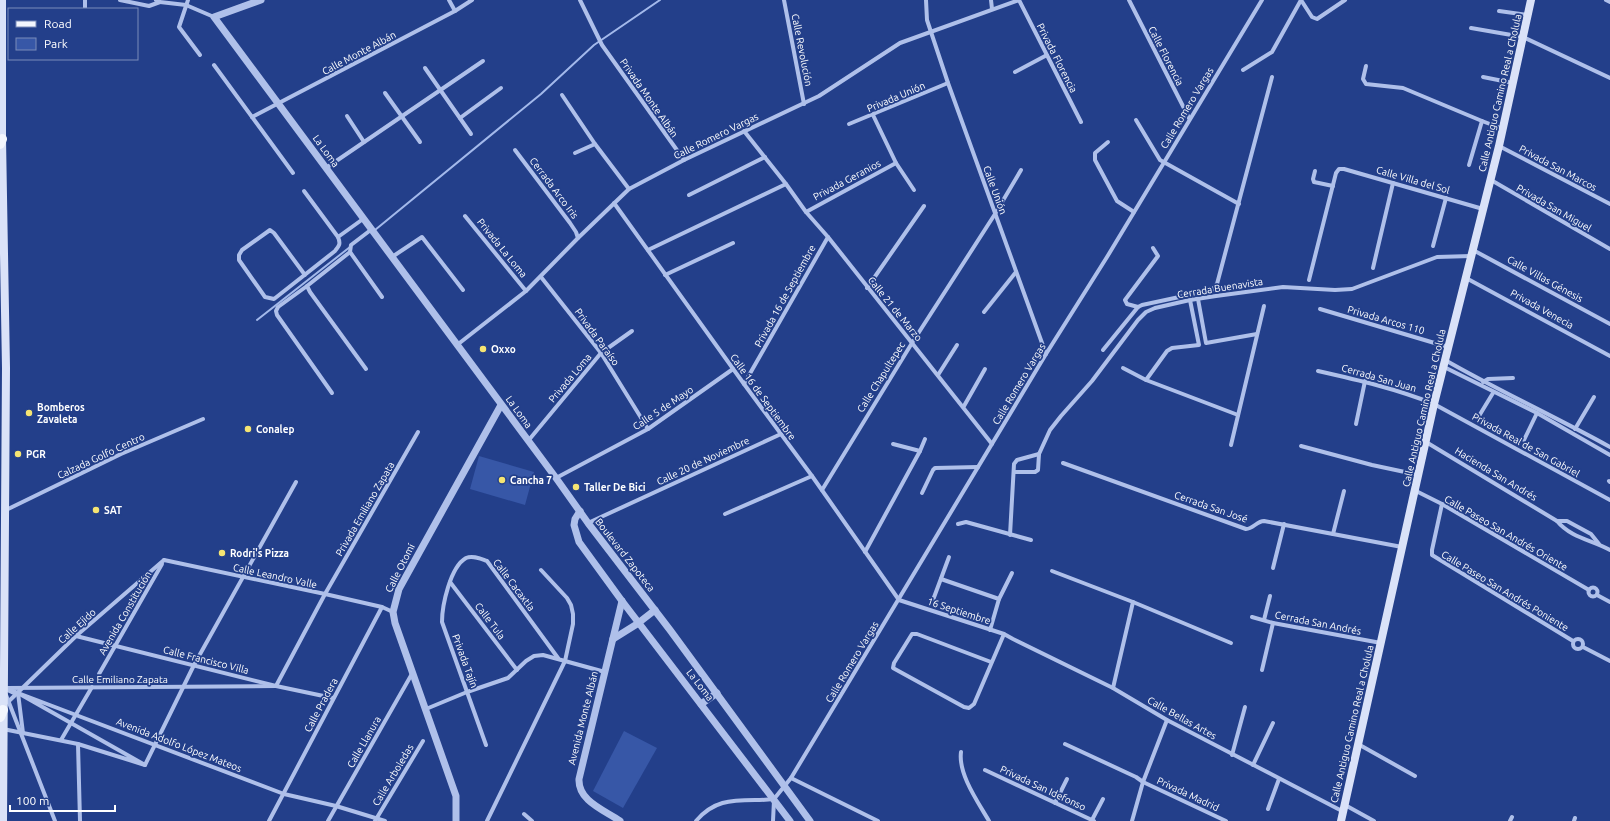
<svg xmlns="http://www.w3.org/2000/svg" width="1610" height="821" font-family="Ubuntu,sans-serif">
  <rect width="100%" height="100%" fill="#233f8a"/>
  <g fill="#3757a7">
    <path d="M479,456l55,16 -9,33 -55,-16z"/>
    <path d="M624,731l33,17 -34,60 -30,-17z"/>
  </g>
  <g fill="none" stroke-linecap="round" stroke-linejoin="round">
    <g stroke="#a3b9eb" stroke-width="2">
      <path d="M375,230l166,-136 53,-49 66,-45"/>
      <path d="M257,320l93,-73"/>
    </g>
    <g stroke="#afc0ea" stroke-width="4">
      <path d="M85,0v9"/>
      <path d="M120,0l29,6 11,-4"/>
      <path d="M156,0l4,2 26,3 28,12"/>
      <path d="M188,0l-9,27 21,28"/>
      <path d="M449,0l6,11"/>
      <path d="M580,0l22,45 82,115"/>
      <path d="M784,0l20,104"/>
      <path d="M926,0l1,20 21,63 98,271"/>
      <path d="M991,0l1,9"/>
      <path d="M1019,0l62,122"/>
      <path d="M1129,0l60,118"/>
      <path d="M1301,0l11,17 5,2 28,-19"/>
      <path d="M1606,0l4,2"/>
      <path d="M1499,11l29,4"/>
      <path d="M1471,28l52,9 87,41"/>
      <path d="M214,65l79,108"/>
      <path d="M1366,66l-3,13 3,5 37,4 79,33 21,8"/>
      <path d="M425,68l46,66"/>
      <path d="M1243,70l29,-18 29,-52"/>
      <path d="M1015,72l32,-17"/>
      <path d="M1483,77l30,6"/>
      <path d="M385,93l35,49"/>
      <path d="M562,95l33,49"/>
      <path d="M873,115l23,48 18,27"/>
      <path d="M347,116l17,26"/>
      <path d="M252,117l203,-106 17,-11"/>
      <path d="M460,118l41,-30"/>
      <path d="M1136,120l24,40 79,44"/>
      <path d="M849,124l99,-41"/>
      <path d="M744,131l42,53 20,28 22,25 164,207"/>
      <path d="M1108,142l-13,11v7l22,41 17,11"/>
      <path d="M1499,146l111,58"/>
      <path d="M515,150l55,73 6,9 2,6"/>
      <path d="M575,153l20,-9 34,45"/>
      <path d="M1469,165l13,-44"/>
      <path d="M326,168l157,-107"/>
      <path d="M1315,171l-2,8 1,3 19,4"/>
      <path d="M1491,180l119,69"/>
      <path d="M304,191l34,46 25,-18"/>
      <path d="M689,195l76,-38"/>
      <path d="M614,203l130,181 68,92 87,124"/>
      <path d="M806,212l90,-49"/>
      <path d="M465,216l61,75"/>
      <path d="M372,229l-21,16 -1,7 32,45"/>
      <path d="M1433,246l13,-48"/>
      <path d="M648,250l138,-66"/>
      <path d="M1473,250l137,74"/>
      <path d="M350,252l-43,34 3,6 56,77"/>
      <path d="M392,257l30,-20 41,53"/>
      <path d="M1373,268l20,-85"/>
      <path d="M305,275l-31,-42 -4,-3 -28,20 -3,5v5l26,37 9,2 61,-48c4,-5 6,-7 3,-14"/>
      <path d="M665,275l68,-32"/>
      <path d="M541,277l60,76 47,76"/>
      <path d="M1466,278l144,78"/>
      <path d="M1309,280l27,-107 3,-4h5l139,40"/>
      <path d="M307,286l-29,21 -2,4 1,4 55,78"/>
      <path d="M867,288l57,-82"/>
      <path d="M1198,299l8,44 51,-9"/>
      <path d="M1138,307l-11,-3 -2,-4 33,-44 -5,-8"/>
      <path d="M1320,309l128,38"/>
      <path d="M984,312l32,-40"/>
      <path d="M457,345l69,-54 52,-53 51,-49 55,-29 135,-64 81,-53 119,-43"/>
      <path d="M1103,350l35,-43 4,-2 70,-15 5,-6 55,-207"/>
      <path d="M1445,360c54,31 111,57 165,87"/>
      <path d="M1444,367l93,46 73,42"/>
      <path d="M1123,368l23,12 92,35"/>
      <path d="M1318,371c40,9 79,18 116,33l176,96"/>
      <path d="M938,375l19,-30"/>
      <path d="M1146,380l21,-29 5,-3 27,-3 -9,-45"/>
      <path d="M1483,382l5,-3 25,-1"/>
      <path d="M744,384l84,-147"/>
      <path d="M964,406l21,-37"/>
      <path d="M1479,416l14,-23"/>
      <path d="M1356,424l9,-43"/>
      <path d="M1575,429l19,-32"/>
      <path d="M1524,440l13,-27"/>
      <path d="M528,441l73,-88 31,-22"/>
      <path d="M1426,442l131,79c14,17 35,19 53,29"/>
      <path d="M893,444l27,7"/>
      <path d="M1231,445l33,-139"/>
      <path d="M1301,446l71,19 47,10"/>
      <path d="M1063,463l183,66c7,0 11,-8 18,-8l138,26"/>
      <path d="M1014,472h21l3,-2 1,-16 11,-24 11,-14 31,-35 46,-61 8,-8 9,-4 35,-8 26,-4 67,-9 52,3 17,-1 85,-32 34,-1"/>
      <path d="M556,478l92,-49 85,-60"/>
      <path d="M1609,481l1,1"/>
      <path d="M822,490l90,-147 83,-129 26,-44"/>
      <path d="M1416,491l26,13 147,86"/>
      <path d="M922,493l11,-23 2,-2 43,-1"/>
      <path d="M1442,504l-10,46v5l141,86"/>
      <path d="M6,510l115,-56 82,-35"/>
      <path d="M725,514l87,-38"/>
      <path d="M1557,521h10l24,13 8,10"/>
      <path d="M588,523l193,-89"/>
      <path d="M958,524l8,-2 65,18"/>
      <path d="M1333,534l11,-43"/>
      <path d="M1010,535l4,-71 3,-4 22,-6"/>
      <path d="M865,552l55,-101 5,-12"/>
      <path d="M164,560l161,34 57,13 11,5"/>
      <path d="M1273,568l11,-44"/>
      <path d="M1052,571l81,31 98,41"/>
      <path d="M941,579l58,20"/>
      <path d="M450,582l67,88"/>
      <circle cx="1593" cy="592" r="4.5"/>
      <path d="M1597,595l13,7"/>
      <path d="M899,600l105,34 9,5 100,49 54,32 175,91"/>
      <path d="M933,600l16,-43"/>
      <path d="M1252,617l21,6 108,20"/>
      <path d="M1264,620l6,-24"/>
      <path d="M990,630l9,-31 13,-26"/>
      <path d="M76,636l200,50 57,12"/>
      <circle cx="1578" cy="644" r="5"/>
      <path d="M1583,647l27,14"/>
      <path d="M991,662l-74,-28h-5l-18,29 -1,5 71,39 5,1 5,-4 30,-70"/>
      <path d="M1262,670l11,-47"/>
      <path d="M99,674l63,-110"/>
      <path d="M7,688l269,-2 49,-92 93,-162"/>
      <path d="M1113,688l20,-86"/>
      <path d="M18,693l5,40"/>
      <path d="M6,695l49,126"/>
      <path d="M8,702l68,-66 88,-76"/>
      <path d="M426,709l41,-17 41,-14 18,-17 8,-5 9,-1 62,17"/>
      <path d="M3,729l75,15 67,21 -127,-72 -2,1 -13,-6 15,5 266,101 52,12 49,15"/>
      <path d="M61,740l31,-53"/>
      <path d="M78,744l2,77"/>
      <path d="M1065,744l71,33 7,5 83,39"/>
      <path d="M1358,744l57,32"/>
      <path d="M486,745l-44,-123c0,-16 8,-55 24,-64 7,-3 15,1 21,3l71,97"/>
      <path d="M961,752c-3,22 17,50 28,69"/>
      <path d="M1232,755l13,-48"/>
      <path d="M145,765l49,-100 102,-183"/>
      <path d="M1253,765l20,-42"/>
      <path d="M985,770l109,51"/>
      <path d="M791,778l255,-424 61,-97 155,-257"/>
      <path d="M774,799l17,-21 87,43"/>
      <path d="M1055,803l12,-24"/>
      <path d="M1345,805l29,16"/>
      <path d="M1268,809l11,-30"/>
      <path d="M524,814l8,7"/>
      <path d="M1092,820l11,-21"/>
      <path d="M269,821l113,-214"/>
      <path d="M328,821l85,-149"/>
      <path d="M375,821l48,-80"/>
      <path d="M487,821l78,-160 8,-37v-10l-2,-9 -4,-7 -26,-28"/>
      <path d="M696,821c17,-20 34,-21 59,-21 6,0 12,0 18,-1"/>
      <path d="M773,821l1,-21"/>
      <path d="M1132,821l11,-39 24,-62"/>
      <path d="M1510,821l2,-4"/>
      <path d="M1574,821l1,-3"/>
    </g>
    <g stroke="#afc0ea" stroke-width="7">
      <path d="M261,0l-47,17 342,461 32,45 82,107 140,191"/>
      <path d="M580,511l-5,8 -1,6 5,17 43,59 168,220"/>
      <path d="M613,639l24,-15 18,-14"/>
      <path d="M701,704l16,-11"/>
      <path d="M456,821v-25l-61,-173 -2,-11 6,-23 102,-184"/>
      <path d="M620,821c-16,-11 -42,-20 -41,-42l43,-178"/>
    </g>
    <g stroke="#dae2f8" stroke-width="8">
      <path d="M2,0v139l4,229 -3,453"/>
      <path d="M1341,821l93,-417 65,-258 32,-146"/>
    </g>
    <g stroke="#f3f6fe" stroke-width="10">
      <path d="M0,144l2,-5"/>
      <path d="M0,717l3,-7"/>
    </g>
  </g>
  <g fill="#f6e572" stroke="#233f8a" stroke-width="1.5">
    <circle cx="483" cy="349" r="4"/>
    <circle cx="29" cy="413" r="4"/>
    <circle cx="248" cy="429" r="4"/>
    <circle cx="18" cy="454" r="4"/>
    <circle cx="502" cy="480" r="4"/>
    <circle cx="576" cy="487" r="4"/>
    <circle cx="96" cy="510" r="4"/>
    <circle cx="222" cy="553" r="4"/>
  </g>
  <g text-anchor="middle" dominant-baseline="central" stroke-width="3.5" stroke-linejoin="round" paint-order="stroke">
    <g font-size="10" fill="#fff" stroke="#233f8a">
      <text transform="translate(802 50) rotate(79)">Calle Revolución</text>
      <text transform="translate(359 53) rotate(-28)">Calle Monte Albán</text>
      <text transform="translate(1166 56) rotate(63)">Calle Florencia</text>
      <text transform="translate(1057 58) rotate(63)">Privada Florencia</text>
      <text transform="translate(1500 93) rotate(-77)">Calle Antiguo Camino Real a Cholula</text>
      <text transform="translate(896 97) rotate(-23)">Privada Unión</text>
      <text transform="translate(649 98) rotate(55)">Privada Monte Albán</text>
      <text transform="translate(1187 108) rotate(-59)">Calle Romero Vargas</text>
      <text transform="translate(716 136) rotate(-26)">Calle Romero Vargas</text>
      <text transform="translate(326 151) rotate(54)">La Loma</text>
      <text transform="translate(1558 168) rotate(28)">Privada San Marcos</text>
      <text transform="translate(847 180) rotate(-28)">Privada Geranios</text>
      <text transform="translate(1413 180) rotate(16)">Calle Villa del Sol</text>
      <text transform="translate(554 188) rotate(53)">Cerrada Arco Iris</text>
      <text transform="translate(995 190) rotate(70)">Calle Unión</text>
      <text transform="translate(1554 208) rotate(30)">Privada San Miguel</text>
      <text transform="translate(502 248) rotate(51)">Privada La Loma</text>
      <text transform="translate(1545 279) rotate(29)">Calle Villas Génesis</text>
      <text transform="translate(1220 288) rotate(-9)">Cerrada Buenavista</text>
      <text transform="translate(785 296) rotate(-61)">Privada 16 de Septiembre</text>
      <text transform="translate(895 309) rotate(51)">Calle 21 de Marzo</text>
      <text transform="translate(1542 309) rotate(29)">Privada Venecia</text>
      <text transform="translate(1386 320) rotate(16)">Privada Arcos 110</text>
      <text transform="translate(597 337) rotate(54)">Privada Paraíso</text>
      <text transform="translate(881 377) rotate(-58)">Calle Chapultepec</text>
      <text transform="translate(570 378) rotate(-50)">Privada Loma</text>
      <text transform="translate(1379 378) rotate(16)">Cerrada San Juan</text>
      <text transform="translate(1019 384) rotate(-59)">Calle Romero Vargas</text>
      <text transform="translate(763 397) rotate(54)">Calle 16 de Septiembre</text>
      <text transform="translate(663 408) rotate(-34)">Calle 5 de Mayo</text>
      <text transform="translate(1424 408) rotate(-77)">Calle Antiguo Camino Real a Cholula</text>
      <text transform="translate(519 412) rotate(54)">La Loma</text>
      <text transform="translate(1526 445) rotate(29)">Privada Real de San Gabriel</text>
      <text transform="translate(101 456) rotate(-25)">Calzada Golfo Centro</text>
      <text transform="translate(703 461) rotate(-25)">Calle 20 de Noviembre</text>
      <text transform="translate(1496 474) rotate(31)">Hacienda San Andrés</text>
      <text transform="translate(1211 507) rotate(19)">Cerrada San José</text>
      <text transform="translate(365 509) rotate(-60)">Privada Emiliano Zapata</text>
      <text transform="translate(1506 533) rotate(30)">Calle Paseo San Andrés Oriente</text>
      <text transform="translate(625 555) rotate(52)">Boulevard Zapoteca</text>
      <text transform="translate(400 568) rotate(-63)">Calle Otomí</text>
      <text transform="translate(275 576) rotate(12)">Calle Leandro Valle</text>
      <text transform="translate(514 585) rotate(53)">Calle Cacaxtla</text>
      <text transform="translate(1505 591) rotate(31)">Calle Paseo San Andrés Poniente</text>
      <text transform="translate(959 611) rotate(18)">16 Septiembre</text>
      <text transform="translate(125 613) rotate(-60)">Avenida Constitución</text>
      <text transform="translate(490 621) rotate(53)">Calle Tula</text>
      <text transform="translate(1318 623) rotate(11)">Cerrada San Andrés</text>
      <text transform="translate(77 626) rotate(-42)">Calle Ejido</text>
      <text transform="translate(206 660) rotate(14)">Calle Francisco Villa</text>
      <text transform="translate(465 661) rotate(70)">Privada Tajín</text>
      <text transform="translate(852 662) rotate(-59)">Calle Romero Vargas</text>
      <text x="120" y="679">Calle Emiliano Zapata</text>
      <text transform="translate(700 685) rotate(52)">La Loma</text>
      <text transform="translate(321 705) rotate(-62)">Calle Pradera</text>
      <text transform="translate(583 718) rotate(-76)">Avenida Monte Albán</text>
      <text transform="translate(1182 718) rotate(29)">Calle Bellas Artes</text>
      <text transform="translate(1352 724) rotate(-77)">Calle Antiguo Camino Real a Cholula</text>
      <text transform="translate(364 742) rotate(-60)">Calle Llanura</text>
      <text transform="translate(179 745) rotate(21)">Avenida Adolfo López Mateos</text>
      <text transform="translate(393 775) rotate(-59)">Calle Arboledas</text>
      <text transform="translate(1043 788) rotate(25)">Privada San Idefonso</text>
      <text transform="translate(1188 794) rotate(25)">Privada Madrid</text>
    </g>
    <g font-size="10" font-weight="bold" fill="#fff" stroke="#233f8a" text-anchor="start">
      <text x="491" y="349">Oxxo</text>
      <text x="37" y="407">Bomberos<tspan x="37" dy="12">Zavaleta</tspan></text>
      <text x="256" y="429">Conalep</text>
      <text x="26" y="454">PGR</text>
      <text x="510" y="480">Cancha 7</text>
      <text x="584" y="487">Taller De Bici</text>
      <text x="104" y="510">SAT</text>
      <text x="230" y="553">Rodri's Pizza</text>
    </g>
  </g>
  <rect x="8" y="8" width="130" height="52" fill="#233f8a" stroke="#7b8cb9"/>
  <rect x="16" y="21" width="20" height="6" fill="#f3f6fe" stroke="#7b8cb9"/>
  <text x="44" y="28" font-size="12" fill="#ffffff">Road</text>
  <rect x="16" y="38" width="20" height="12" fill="#3757a7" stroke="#7b8cb9"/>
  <text x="44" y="48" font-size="12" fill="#ffffff">Park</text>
  <path d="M10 805v6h105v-6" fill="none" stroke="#ffffff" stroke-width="2"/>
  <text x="16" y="805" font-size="12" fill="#ffffff" stroke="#233f8a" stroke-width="3" paint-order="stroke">100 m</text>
</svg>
